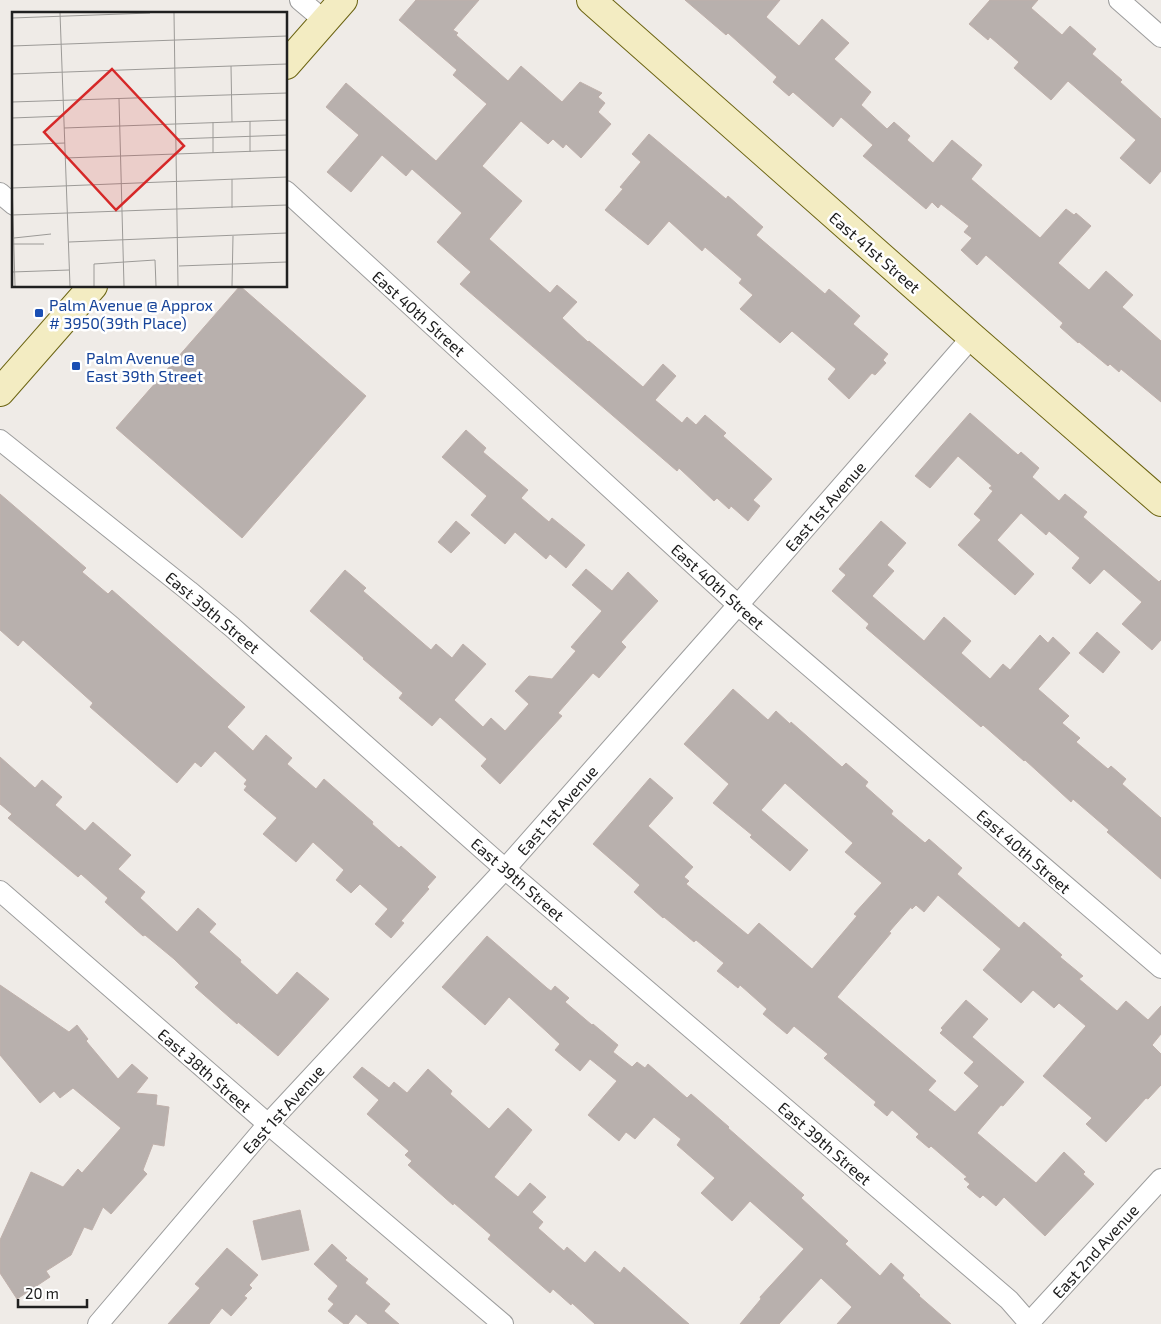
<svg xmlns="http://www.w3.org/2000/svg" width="1161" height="1324" font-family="'Exo 2',sans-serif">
  <rect width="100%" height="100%" fill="#efebe7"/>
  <g fill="#b8b0ad" stroke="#bfb0ab">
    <path d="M416,0h63l-26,30 5,3 -2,2 52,46 13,-15 41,36 18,-20 22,11 -4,4 7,6 -7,9 13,12 -30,34 -15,-14 -3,4 -10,-9 -5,5 -27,-23 -39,45 40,35 -33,38 61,54 7,-8 20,17 -15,16 26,24 1,-1 54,46 20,-23 13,12 -21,24 27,23 5,-6 9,8 9,-10 21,18 -3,3 49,43 -19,21 7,6 -12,15 -17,-15 -2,3 -12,-11 -3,3 -35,-33 -2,3 -217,-187 11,-12 -34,-30 25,-29 -50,-44 -6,7 -24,-21 -31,37 -24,-20 32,-37 -33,-28 20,-24 90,78 51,-57 -34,-29 4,-5 -58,-50z"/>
    <path d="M685,0h95l-14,17 33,29 23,-27 27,24 -15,16 37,33 -10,13 26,24 7,-7 16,14 -3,4 26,23 19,-23 30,25 -11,14 69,59 26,-29 8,6 2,-2 15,13 -33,37 31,27 17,-19 27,24 -11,12 39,34v61l-40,-33 -2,3 -9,-8 -2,2 -29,-24 -1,1 -18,-16 3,-4 -77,-68 -9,10 -16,-15 11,-12 -8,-6 5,-6 -28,-22 -3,4 -6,-6 -6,7 -63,-53 10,-11 -32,-28 -8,10 -40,-35 -4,4 -16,-14 4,-5 -49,-44 -2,2z"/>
    <path d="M990,0h48l-7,8 31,27 8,-9 26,23 -4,5 30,26 -2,2 41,37v52l-11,13 -30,-26 16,-18 -68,-59 -17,19 -37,-32 5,-6 -29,-25 -2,3 -19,-16z"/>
    <path d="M649,134l77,65 2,-3 35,31 -7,8 40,34 29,25 4,-5 31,27 -7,8 35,30 -5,6 3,3 -11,12 -3,-2 -23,26 -21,-20 8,-10 -44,-38 -12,12 -40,-34 13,-14 -14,-12 3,-4 -37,-32 -3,4 -33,-30 -21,24 -43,-35 18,-21 -3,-2 21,-25 -9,-8z"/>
    <path d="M240,286l126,110 -124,142 -126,-110z"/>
    <path d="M970,413l48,42 3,-3 18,16 -7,9 27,24 6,-7 22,18 -4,5 76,65 2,-2v60l-9,10 -30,-26 20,-22 -38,-33 -14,15 -18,-16 8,-10 -31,-27 -3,4 -25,-22 -24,27 37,34 -19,21 -57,-50 23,-25 -7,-6 19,-23 -4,-3 3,-2 -34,-30 -28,32 -15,-12z"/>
    <path d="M466,430l20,18 -3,4 45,38 -7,8 28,24 3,-4 33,27 -19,23 -16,-14 -4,5 -31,-27 -10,12 -34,-29 16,-19 -45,-39z"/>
    <path d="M0,494l86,74 -4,4 26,22 4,-4 133,117 -18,20 26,24 13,-16 26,23 -5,6 29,25 8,-10 49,43 -1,2 27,24 2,-2 35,31 -9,10 2,2 -28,32 3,2 -13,15 -16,-14 13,-15 -28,-25 -9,9 -15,-13 8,-10 -31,-28 -17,20 -33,-28 14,-16 -33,-28 3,-4 -3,-2 3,-4 -32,-29 -14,16 -6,-5 -18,21 -87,-76 3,-4 -70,-63 -5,6 -18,-16z"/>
    <path d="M456,521l14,12 -19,20 -13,-11z"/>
    <path d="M881,521l25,22 -19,22 7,6 -22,25 52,45 20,-24 27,24 -10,12 29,26 13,-15 7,6 30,-35 8,8 5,-6 17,16 -32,36 31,27 -7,7 18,15 -4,4 32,27 3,-3 15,13 -4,5 39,34v61l-47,-41 -7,-6 2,-2 -36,-31 -2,3 -46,-42 -1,1 -41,-36 -2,2 -108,-93 -7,-6 3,-4 -37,-33 14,-16 -7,-6z"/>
    <path d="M586,569l26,22 16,-19 30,29 -37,41 5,5 -27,31 -6,-5 -35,40 4,3 -62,68 -19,-18 6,-7 -47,-42 -8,9 -33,-28 4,-5 -40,-34 1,-1 -54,-47 35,-41 21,18 -3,3 68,59 5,-6 16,14 11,-14 23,20 -32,36 29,27 8,-9 14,13 24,-27 -14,-13 14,-15 23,3 24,-28 -5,-4 31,-36 -30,-26z"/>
    <path d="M1097,632l23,20 -17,21 -24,-20z"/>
    <path d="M733,689l35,31 8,-9 14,13 1,-2 51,45 4,-4 22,19 -3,4 28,25 -2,3 34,29 4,-4 33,29 -5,6 62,54 5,-6 38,33 -2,2 23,19 -4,3 38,32 9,-10 22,19 13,-14v28l-9,11 9,9v31l-13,14 -2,-1 -40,44 -20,-18 6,-6 -49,-42 43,-50 -27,-23 -5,5 -21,-18 -12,13 -38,-33 18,-21 -63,-54 -14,17 -8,-7 -4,4 -1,-2 -22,25 2,1 -54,64 99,84 -8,9 27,22 24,-26 -15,-13 10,-11 -34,-29 3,-3 -2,-2 25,-28 22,19 -16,18 52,45 -21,24 -2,-1 -24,28 59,50 28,-31 21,20 -2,2 11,10 -49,52 -41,-39 -8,9 -13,-11 -3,3 -13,-11 3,-3 -6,-5 3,-2 -36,-31 -2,2 -13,-11 3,-3 -27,-24 -5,6 -13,-11 2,-3 -52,-44 4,-4 -34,-28 -7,8 -24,-20 4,-5 -27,-24 -2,3 -21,-17 7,-8 -28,-23 -2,2 -30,-25 -1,1 -29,-26 6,-7 -47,-41 57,-66 23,20 -25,28 45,41 -9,10 5,4 -3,3 62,51 11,-12 53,46 45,-53 -3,-2 28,-31 -37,-31 8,-9 -68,-60 -24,27 47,40 -18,21 -40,-34 2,-2 -39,-32 16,-19 -45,-40z"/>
    <path d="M0,757l35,31 7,-8 20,17 -7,8 30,26 8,-9 38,33 -13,14 27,23 -5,6 37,34 21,-24 18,16 -7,8 32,28 -1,2 37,33 20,-23 32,27 -51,57 -40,-34 -1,2 -42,-37 4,-4 -25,-24 -29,-24 -2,1 -38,-34 3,-4 -27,-24 -3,3 -70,-59 4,-4 -12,-10z"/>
    <path d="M487,936l60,52 4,3 4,-5 14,12 -4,4 27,23 1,-1 25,21 -5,7 19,15 5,-5 8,6 3,-4 39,34 4,-4 38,33 -1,1 76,67 -3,3 47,43 -3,3 35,32 11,-13 13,12 -2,3 18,17 -1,1 32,28h-114l15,-17 -31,-29 -42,46h-39l21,-25 -1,-2 44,-48 -54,-48 -18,20 -31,-28 14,-15 -38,-33 4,-6 -27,-22 -19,22 -9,-7 -7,9 -31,-26 29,-34 -27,-22 -10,12 -25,-21 5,-6 -51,-47 -24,28 -43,-38z"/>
    <path d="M0,985l69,47 8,-7 11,14 -2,2 32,38 14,-15 16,14 -12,15 21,2 -1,10 13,2 -5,39 -11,-2 -10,26 4,4 -36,40 -8,-7 -11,23 -8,-3 -13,28 -25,16 4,6 -33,22 -17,-26v-33l31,-68 32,15 15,-18 4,4 39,-45 -48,-40 -13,10 -6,-7 -14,12 -40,-48z"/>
    <path d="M362,1067l27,21 5,-6 13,11 21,-24 24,22 -2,3 39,35 19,-21 24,22 -38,47 24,20 12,-14 16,14 -14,15 11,10 -5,6 26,23 3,-4 18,16 10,-12 25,22 4,-6 65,57h-94l-23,-21 -1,2 -18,-16 -3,4 -62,-54 3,-4 -37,-32 -1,2 -45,-40 4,-4 -7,-6 4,-4 -42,-37 12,-14 -26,-23z"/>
    <path d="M300,1210l9,40 -47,10 -9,-39z"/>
    <path d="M332,1244l15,14 -2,2 23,19 -3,4 25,21 -6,7 15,13h-31l-12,-10 -8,10h-4l-16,-13 6,-7 -6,-5 10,-13 -24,-22z"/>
    <path d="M227,1248l31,27 -9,10 3,3 -8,8 3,2 -16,18 -9,-8 -13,16h-41l32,-36 -5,-4z"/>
  </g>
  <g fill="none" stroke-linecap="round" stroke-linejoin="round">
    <defs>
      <g id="street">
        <path d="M300,0l25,21"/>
        <path d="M1119,0l42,37"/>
        <path d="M286,191l452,414 423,363"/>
        <path d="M0,193l14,12"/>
        <path d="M0,440l189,151 43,36 273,242 504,431 21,24"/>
        <path d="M0,891l268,233 235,200"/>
        <path d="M98,1324l170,-200 237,-255 233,-264 234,-268"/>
        <path d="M1028,1324l133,-145"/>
      </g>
      <g id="secondary">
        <path d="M591,0l381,337 189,165"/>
        <path d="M286,65l57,-65"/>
        <path d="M0,392l93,-106"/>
      </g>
    </defs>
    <use href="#street" stroke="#9d9d9d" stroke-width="22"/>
    <use href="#secondary" stroke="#6c6412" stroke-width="30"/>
    <use href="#street" stroke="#fff" stroke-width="20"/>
    <use href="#secondary" stroke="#f3ecc2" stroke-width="28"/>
  </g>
  <g fill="#1a4fb4" stroke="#fff" stroke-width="2">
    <rect x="34" y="308" width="10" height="10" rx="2.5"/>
    <rect x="71" y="361" width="10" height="10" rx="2.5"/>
  </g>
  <g text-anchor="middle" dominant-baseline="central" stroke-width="5" stroke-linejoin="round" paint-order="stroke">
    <g font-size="16" fill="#202020" stroke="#fff">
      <text transform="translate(875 252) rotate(41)">East 41st Street</text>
      <text transform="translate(419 313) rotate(42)">East 40th Street</text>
      <text transform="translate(825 506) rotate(-49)">East 1st Avenue</text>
      <text transform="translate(718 586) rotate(42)">East 40th Street</text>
      <text transform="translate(213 612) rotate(40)">East 39th Street</text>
      <text transform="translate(557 810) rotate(-49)">East 1st Avenue</text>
      <text transform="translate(1024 851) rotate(41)">East 40th Street</text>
      <text transform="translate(518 879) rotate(41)">East 39th Street</text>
      <text transform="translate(205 1070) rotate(41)">East 38th Street</text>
      <text transform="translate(283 1109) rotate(-48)">East 1st Avenue</text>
      <text transform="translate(825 1143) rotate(41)">East 39th Street</text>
      <text transform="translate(1095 1251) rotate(-48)">East 2nd Avenue</text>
    </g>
    <g font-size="16" fill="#164399" stroke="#fff" text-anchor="start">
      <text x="49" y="304">Palm Avenue @ Approx<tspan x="49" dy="18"># 3950(39th Place)</tspan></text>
      <text x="86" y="357">Palm Avenue @<tspan x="86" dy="18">East 39th Street</tspan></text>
    </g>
  </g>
  <g transform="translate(12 12)">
    <rect width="275" height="275" fill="#efebe7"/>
    <path fill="none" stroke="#9c9a97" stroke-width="1" d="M48,1l10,273M162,1l4,273M0,6l138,-5M0,34l275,-10M219,54l1,56M0,62l275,-10M107,87l5,187M0,90l275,-9M0,106l52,-2M238,109v31M201,110v31M52,116l223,-8M164,127l111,-4M0,133l53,-2M53,146l222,-8M0,168l3,106M0,176l275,-11M220,196v-29M0,203l275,-10M2,226l37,-4M57,230l218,-9M1,232h31M167,254l108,-4M0,260l57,-2M82,274v-22l61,-4 1,26M220,274l1,-50M275,274v-71"/>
    <path fill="#d62828" fill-opacity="0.15" stroke="#d62828" stroke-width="2.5" d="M100,57l72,77 -68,64 -72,-78z"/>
    <rect width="275" height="275" fill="none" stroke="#202020" stroke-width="2.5"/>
  </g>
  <path d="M18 1299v8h69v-8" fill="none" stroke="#202020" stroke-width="2.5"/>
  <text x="25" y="1299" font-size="15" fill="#202020" stroke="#ffffff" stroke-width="4" paint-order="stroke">20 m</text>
</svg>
